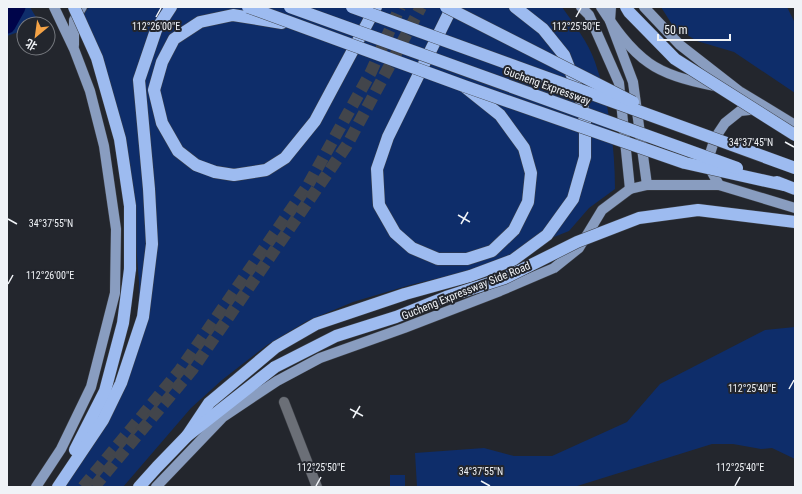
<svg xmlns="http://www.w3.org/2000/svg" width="802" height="494" font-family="'Roboto Condensed','Noto Sans SC',sans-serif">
  <rect width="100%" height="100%" fill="#23262d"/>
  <g fill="#0e2d6a">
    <path d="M7,7h23l10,17h-16v6l-17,6z"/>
    <path d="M91,7h471c12,17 26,35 33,55 14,39 20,85 20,127l-26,19 -20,23 -97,39 -62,15 -57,17 -46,19 -40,24 -45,35 -31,28 -68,79h-58l30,-44 21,-39 22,-59 1,-63 -4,-51 -12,-93 -41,-123 5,-6z"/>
    <path d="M661,7h126l8,16v70l-61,-41 -37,-11 -24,-15z"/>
    <path d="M795,327v132l-23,-11 -11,1 -28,-5h-21l-138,43h-157l-2,-34 69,-5 30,8h38l75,-34 33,-38 105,-54z"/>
    <rect x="390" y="475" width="15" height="12"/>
  </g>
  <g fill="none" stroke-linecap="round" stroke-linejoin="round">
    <path stroke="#00044a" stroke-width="17" d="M7,25l10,-18"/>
    <g stroke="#42454b" stroke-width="12" stroke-dasharray="12 6" stroke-linecap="butt">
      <path d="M83,487l97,-117 128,-185 63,-113 29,-65"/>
      <path d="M94,487l98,-117 155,-225 74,-138"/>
    </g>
    <defs>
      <path id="minor" d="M284,402l33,85"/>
      <g id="major">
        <path d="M581,7l8,8 30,68 11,106"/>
        <path d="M601,7c13,20 28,42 48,56 18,13 44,19 66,23"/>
        <path d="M611,7l-1,14 23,61 14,103"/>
        <path d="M644,7l36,38 59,46 56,34"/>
        <path d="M74,45v-25l8,-13"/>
        <path d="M719,185l-12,-22 8,-25 10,-15 15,-12 18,-2"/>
        <path d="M36,487l25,-38 30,-62 24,-94 1,-64 -12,-83 -14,-55 -16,-42 -20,-42"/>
        <path d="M156,487l67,-70 54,-36 43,-23 84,-30 96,-37 54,-23 25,-20 23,-38 28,-21 17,-4h72l76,23"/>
      </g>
      <g id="highway">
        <path d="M452,7l-64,130 -11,32 2,36 16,28 17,15 26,11h29l25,-8 22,-21 14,-28 3,-29 -7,-25 -24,-33 -35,-28"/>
        <path d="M282,23l-49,-8 -33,7 -26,17 -12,23 -8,28 8,33 16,28 18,14 19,7 19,3 32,-5 19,-12 30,-37 61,-114"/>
        <path d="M187,436l22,-33 67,-56 40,-23 89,-30 65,-18 43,-16 34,-25 26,-36 12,-42v-36l-4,-23 -17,-43 -21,-26 -28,-22"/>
        <path d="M75,450l30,-59 18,-68 7,-54"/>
        <path d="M58,487l45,-67 18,-37 22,-66 9,-73 -3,-55 -10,-109 17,-50 15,-23"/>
        <path d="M139,487l18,-20 30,-31 88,-69"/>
      </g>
    </defs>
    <use href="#minor" stroke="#3e4147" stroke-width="11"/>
    <use href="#major" stroke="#3e4147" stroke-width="11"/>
    <use href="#highway" stroke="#3e4147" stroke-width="13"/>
    <use href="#minor" stroke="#6b6f77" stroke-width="10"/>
    <use href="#major" stroke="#899dc0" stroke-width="10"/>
    <use href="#highway" stroke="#9dbbf0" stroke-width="12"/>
    <defs>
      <g id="highway-bridge">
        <path d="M74,7l23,51 23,81 10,67v63"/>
        <path d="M248,7l216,79 221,77 99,22"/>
        <path d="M290,7l447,161"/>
        <path d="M352,7l443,161"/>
        <path d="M446,7l187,95"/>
        <path d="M626,7l3,5 46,47 120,76"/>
        <path d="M777,182l18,7"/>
        <path d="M275,367l61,-31 60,-19 50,-20 59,-19 72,-36 62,-24 59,-8 97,12"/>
      </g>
    </defs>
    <use href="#highway-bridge" stroke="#3e4147" stroke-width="13" stroke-linecap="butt"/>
    <use href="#highway-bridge" stroke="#9dbbf0" stroke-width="12"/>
  </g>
  <path fill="none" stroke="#f0f3f7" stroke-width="1.5" d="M156,17l5,-9M576,17l5,-9M785,142l9,5M458,215l12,7M8,219l9,5M461,224l7,-12M8,284l5,-9M789,389l5,-9M350,409l13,7M353,418l7,-12M481,481l9,5M316,486l5,-9M735,486l5,-9"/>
  <g text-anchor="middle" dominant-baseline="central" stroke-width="4" stroke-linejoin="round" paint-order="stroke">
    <g font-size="11" fill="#f0f3f7" stroke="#23262d">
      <text transform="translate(547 86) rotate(20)">Gucheng Expressway</text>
      <text transform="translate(466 291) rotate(-22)">Gucheng Expressway Side Road</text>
    </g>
  </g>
  <g font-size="10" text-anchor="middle" fill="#f0f3f7" stroke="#23262d" stroke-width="4" stroke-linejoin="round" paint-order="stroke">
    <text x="156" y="30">112°26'00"E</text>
    <text x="576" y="30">112°25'50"E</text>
    <text x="751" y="146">34°37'45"N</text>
    <text x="51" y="227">34°37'55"N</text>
    <text x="50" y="279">112°26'00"E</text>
    <text x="752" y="392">112°25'40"E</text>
    <text x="321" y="471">112°25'50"E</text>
    <text x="740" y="471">112°25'40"E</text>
    <text x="481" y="475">34°37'55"N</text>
  </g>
  <rect width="802" height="494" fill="none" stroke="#f0f3f7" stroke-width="16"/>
  <g transform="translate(36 36) rotate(209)"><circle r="19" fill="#23262d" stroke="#75787e"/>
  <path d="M0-3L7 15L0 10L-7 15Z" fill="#f5a346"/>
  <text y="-6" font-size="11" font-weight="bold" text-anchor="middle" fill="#f0f3f7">北</text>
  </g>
  <path d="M658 34v6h72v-6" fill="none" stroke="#f0f3f7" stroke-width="2"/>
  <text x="664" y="34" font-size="12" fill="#f0f3f7" stroke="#23262d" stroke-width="3" paint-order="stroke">50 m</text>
</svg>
